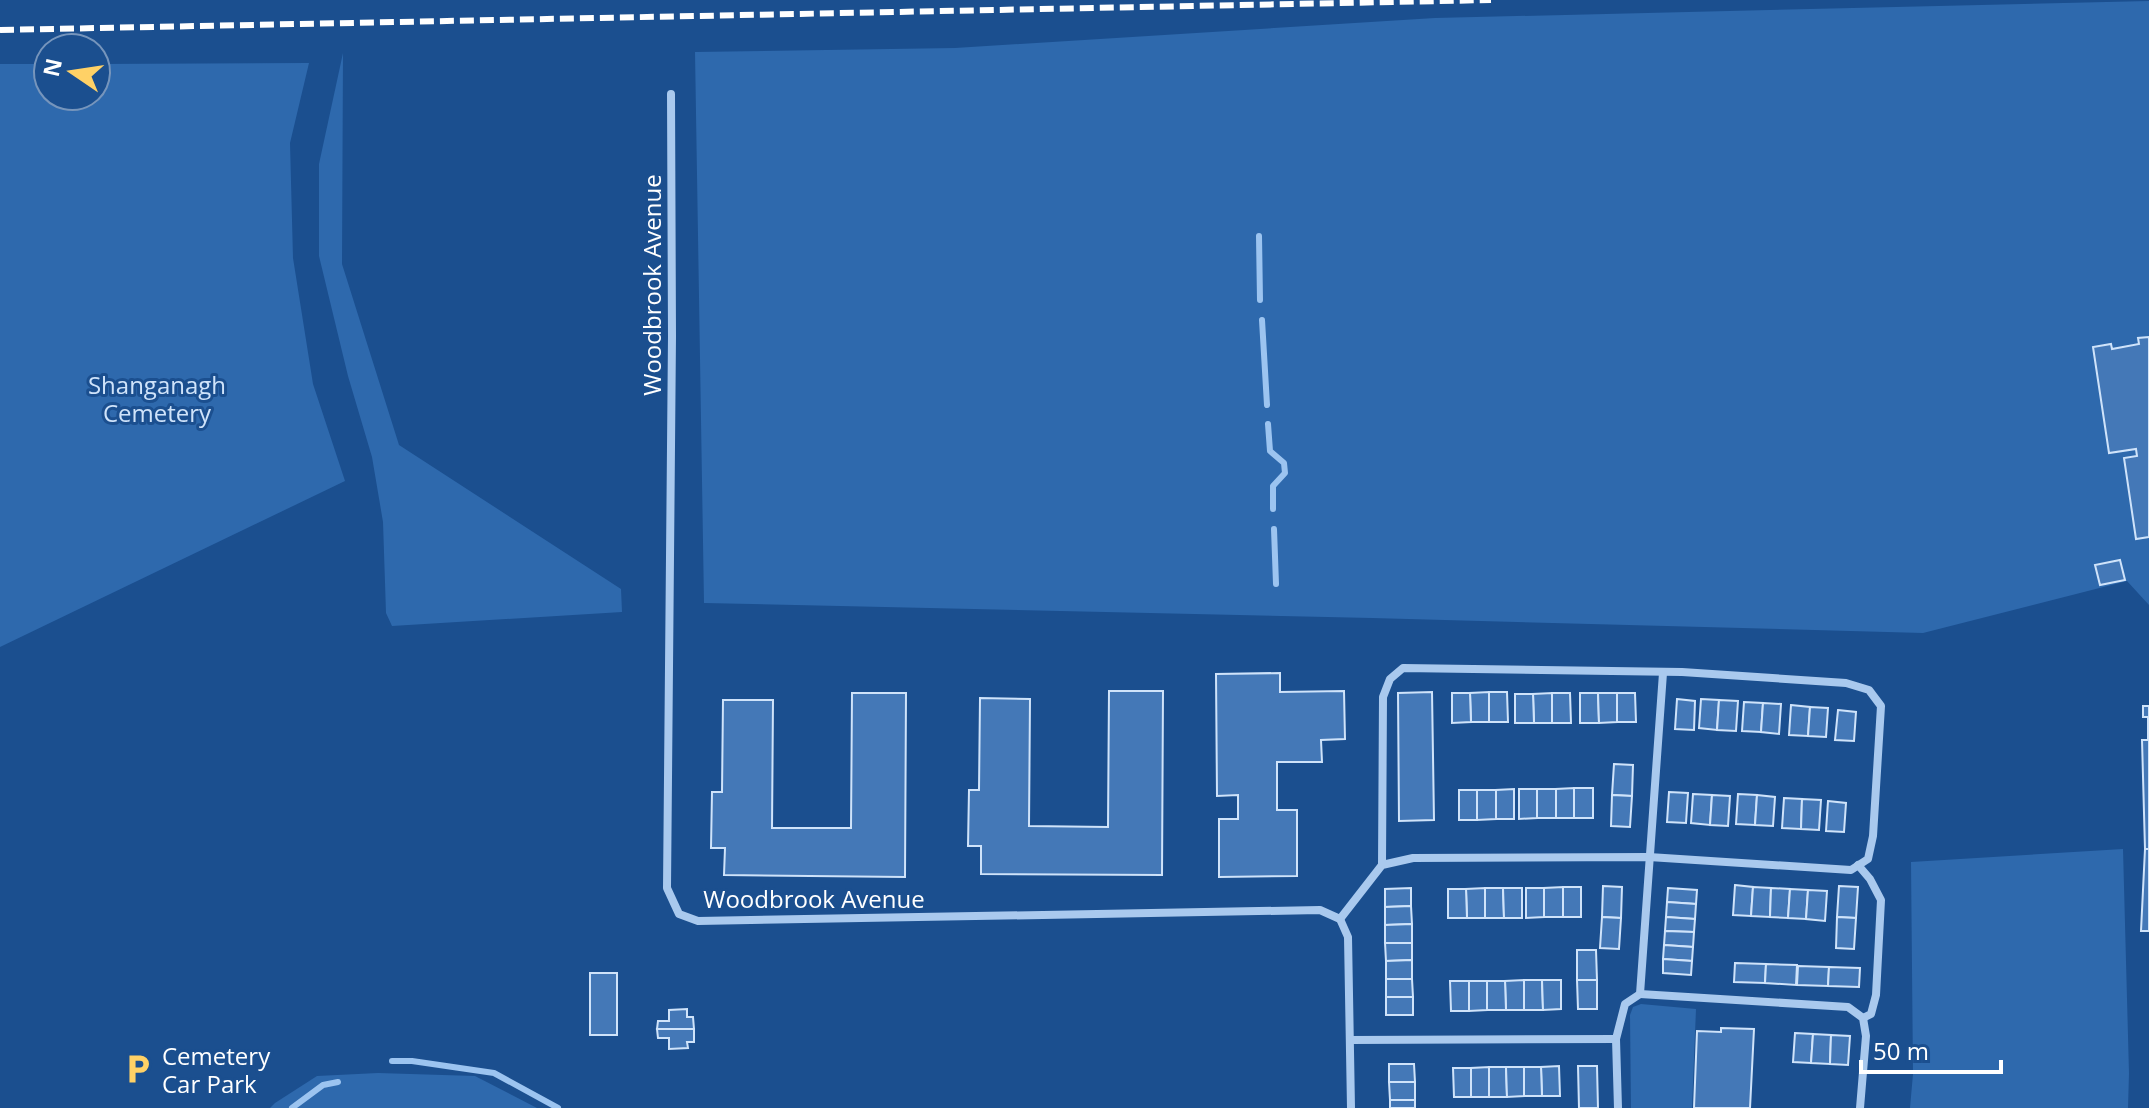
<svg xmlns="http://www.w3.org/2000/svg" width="2149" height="1108" font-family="'Open Sans',sans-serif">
  <rect width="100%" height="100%" fill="#1b4f8f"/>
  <g fill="#2e69ad">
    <path d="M2149,1v604l-22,-24 -204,52 -551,-15 -668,-15 -9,-551 260,-4 480,-30z"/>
    <path d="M343,53l-1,211 57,181 222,144 1,23 -230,14 -6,-13 -3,-91 -11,-65 -24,-81 -29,-120v-92z"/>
    <path d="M309,63l-19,80 3,115 20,126 32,97 -345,166v-583h48v32h48v-32z"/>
    <path d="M2123,849l6,224 -1,35h-218l3,-34 -2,-212z"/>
    <path d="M1641,1004l55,5 -4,99h-61l-1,-93 3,-8z"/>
    <path d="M378,1073l97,3 62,32h-267l5,-5 42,-27z"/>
  </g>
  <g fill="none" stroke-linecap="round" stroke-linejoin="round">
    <g stroke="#9cc4f0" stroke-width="6">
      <path d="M1259,236l1,64"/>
      <path d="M1262,320l5,85"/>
      <path d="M1268,424l2,27 14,12 1,10 -12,13v23"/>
      <path d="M1274,529l2,55"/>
      <path d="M392,1061h20l82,12 64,35"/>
      <path d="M292,1108l31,-23 15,-3"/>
    </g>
  </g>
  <g fill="#4478b7" stroke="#cfe3fa" stroke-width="2">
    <path d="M2149,337v200l-13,2 -12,-81 13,-2 -1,-7 -27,4 -16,-106 18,-3 1,5 27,-5 -1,-6z"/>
    <path d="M2120,560l5,20 -25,5 -5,-20z"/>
    <path d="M1280,673v19l64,-1 1,48 -24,1 1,22h-45v48h20v66l-78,1v-58h19v-24l-21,1 -1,-122z"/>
    <path d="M1109,691h54l-1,184 -181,-1v-28h-13l1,-56h10l1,-92 50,1 -1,127 79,1z"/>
    <path d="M1432,692l2,128 -35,1 -1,-128z"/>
    <path d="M1489,692h18l1,30h-19z"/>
    <path d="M1489,692v30h-18l-1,-29z"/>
    <path d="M852,693h54l-1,184 -181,-2 1,-27h-14l1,-56h10l1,-92h50l-1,128h79z"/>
    <path d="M1452,693h18l1,29 -19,1z"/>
    <path d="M1552,693h18l1,30h-19z"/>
    <path d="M1552,693v30h-18l-1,-29z"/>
    <path d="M1580,693h18l1,30h-19z"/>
    <path d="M1598,693h19v29l-18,1z"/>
    <path d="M1617,693h18l1,29h-19z"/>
    <path d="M1515,694h18l1,29h-19z"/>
    <path d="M1677,699l18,2 -1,29 -19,-1z"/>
    <path d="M1701,699l18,1 -2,30 -18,-2z"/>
    <path d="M1719,700l19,1 -2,30 -19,-1z"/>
    <path d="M1744,702l19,1 -2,29 -19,-1z"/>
    <path d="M1763,703l18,1 -2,30 -18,-2z"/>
    <path d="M1791,705l19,2 -2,29 -19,-1z"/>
    <path d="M2143,706h6v143h-4l-3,-109h6v-23h-5z"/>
    <path d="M1810,707l18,1 -2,29 -18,-1z"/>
    <path d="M1838,710l18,2 -2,29 -19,-1z"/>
    <path d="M1614,764l19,1 -1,31 -20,-1z"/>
    <rect x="1574" y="788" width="19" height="30"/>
    <path d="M1574,788v30h-18v-29z"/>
    <path d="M1514,789v30h-18v-29z"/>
    <path d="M1519,789h18v29l-18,1z"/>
    <rect x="1537" y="789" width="19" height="29"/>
    <rect x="1459" y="790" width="18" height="30"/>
    <path d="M1477,790h19v29l-19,1z"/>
    <path d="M1669,792l19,1 -2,30 -19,-1z"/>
    <path d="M1693,794l19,1 -2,30 -19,-2z"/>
    <path d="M1738,794l19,1 -2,30 -19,-1z"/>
    <path d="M1612,795l20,1 -2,31 -19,-1z"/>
    <path d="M1712,795l18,1 -2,30 -18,-1z"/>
    <path d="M1757,795l18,2 -2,29 -18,-1z"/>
    <path d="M1784,798l18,1 -1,30 -19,-1z"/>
    <path d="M1802,799l19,1 -2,30 -18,-1z"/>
    <path d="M1828,801l18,2 -2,29 -18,-1z"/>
    <path d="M2145,849h4v82h-8z"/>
    <path d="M1735,885l18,2 -2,29 -18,-1z"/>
    <path d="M1603,886l19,1 -1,31 -19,-1z"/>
    <path d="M1839,886l19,1 -2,31 -19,-1z"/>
    <rect x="1563" y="887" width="18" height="30"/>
    <path d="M1563,887v30h-19v-29z"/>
    <path d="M1753,887l18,1 -1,29 -19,-1z"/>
    <path d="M1411,888v18l-26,1v-18z"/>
    <path d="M1485,888v30h-18l-1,-29z"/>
    <path d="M1485,888h18l1,30h-19z"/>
    <path d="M1503,888h19v30h-18z"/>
    <path d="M1526,888h18v29l-18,1z"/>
    <path d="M1668,888l29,2 -1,14 -29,-2z"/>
    <path d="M1771,888l19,1 -2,29 -18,-1z"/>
    <path d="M1448,889h18l1,29h-19z"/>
    <path d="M1790,889l18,1 -2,29 -18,-1z"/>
    <path d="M1808,890l19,1 -2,30 -19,-2z"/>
    <path d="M1667,902l29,2 -1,15 -29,-2z"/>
    <path d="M1411,906l1,18 -27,1v-18z"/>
    <path d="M1602,917l19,1 -2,31 -19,-1z"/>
    <path d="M1666,917l29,2 -1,13 -29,-1z"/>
    <path d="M1837,917l19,1 -2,31 -18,-1z"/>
    <path d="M1412,924v19h-27v-18z"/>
    <path d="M1665,931l29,1 -1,15 -29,-2z"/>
    <path d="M1385,943h27v17l-26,1z"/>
    <path d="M1664,945l29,2 -1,14 -29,-2z"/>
    <path d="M1577,950h19l1,30h-20z"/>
    <path d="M1663,959l29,2 -1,14 -28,-2z"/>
    <path d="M1412,960v19h-26v-18z"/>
    <path d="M1735,963l31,1 -1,19 -31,-1z"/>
    <path d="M1766,964l31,1 -1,20 -31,-2z"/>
    <path d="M1798,966l31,1 -1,19 -31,-1z"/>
    <path d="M1829,967l31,1 -1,19 -31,-1z"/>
    <rect x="590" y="973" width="27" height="62"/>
    <path d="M1386,979h26l1,18h-27z"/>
    <path d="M1524,980v30h-18l-1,-29z"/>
    <path d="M1524,980h18l1,30h-19z"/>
    <path d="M1542,980h19v29l-18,1z"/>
    <path d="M1577,980h20v29h-19z"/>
    <path d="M1450,981h19v30h-18z"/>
    <path d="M1469,981h18v29l-18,1z"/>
    <path d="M1487,981h18l1,29h-19z"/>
    <rect x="1386" y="997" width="27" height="18"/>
    <path d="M687,1009v8h6l1,12h-37l1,-8h11v-11z"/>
    <path d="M1721,1028l33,1 -4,79h-56l3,-77 24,1z"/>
    <path d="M657,1029h37v13h-7l1,6 -19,1v-11h-11z"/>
    <path d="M1795,1033l18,1 -2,29 -18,-1z"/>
    <path d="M1813,1034l18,1 -1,29 -19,-1z"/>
    <path d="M1831,1035l19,1 -2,29 -18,-1z"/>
    <path d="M1389,1064h25l1,18h-26z"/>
    <path d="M1559,1066l1,30h-18l-1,-29z"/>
    <path d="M1578,1066h19l1,42h-19z"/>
    <path d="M1489,1067v30h-18v-29z"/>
    <path d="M1489,1067h17l1,30h-18z"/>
    <path d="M1506,1067h18v29l-17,1z"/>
    <path d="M1524,1067h17l1,29h-18z"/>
    <path d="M1453,1068h18v29h-17z"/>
    <path d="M1389,1082h26v18h-25z"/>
    <rect x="1390" y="1100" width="25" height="8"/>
  </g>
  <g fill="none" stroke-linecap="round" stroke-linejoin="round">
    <g stroke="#a9c9ee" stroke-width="8">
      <path d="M671,94l1,242 -5,552 12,26 19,7 622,-11 20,9 8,18 3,171"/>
      <path d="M1858,865l12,14 11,21 -5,95 -5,19 -8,4"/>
      <path d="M1340,919l42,-54 31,-7 236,-1 202,13 17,-11 5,-23 8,-130 -12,-16 -23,-7 -164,-11 -279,-4 -13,11 -7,18 -1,168"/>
      <path d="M1640,994l208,13 15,11 3,18 -6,72"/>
      <path d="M1350,1040l266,-1"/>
      <path d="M1618,1108l-2,-69 9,-35 15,-10 23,-321"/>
    </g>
    <path stroke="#fff" stroke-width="6" stroke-dasharray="14 6" stroke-linecap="butt" d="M0,30l1491,-30"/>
  </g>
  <defs>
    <symbol id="parking-bare" viewBox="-9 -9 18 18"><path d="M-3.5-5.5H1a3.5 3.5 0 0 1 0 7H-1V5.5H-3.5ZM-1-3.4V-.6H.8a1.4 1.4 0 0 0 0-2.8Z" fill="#ffd166" stroke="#1b4f8f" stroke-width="2.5" paint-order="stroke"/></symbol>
  </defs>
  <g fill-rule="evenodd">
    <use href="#parking-bare" x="116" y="1047" width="44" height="44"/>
  </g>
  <g text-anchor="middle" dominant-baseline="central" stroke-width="6" stroke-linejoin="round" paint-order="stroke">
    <g font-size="24" fill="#fff" stroke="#1b4f8f">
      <text transform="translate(651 285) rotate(-90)">Woodbrook Avenue</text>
      <text x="814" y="898">Woodbrook Avenue</text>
    </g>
    <g font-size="24" fill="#cfe3fa" stroke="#1b4f8f">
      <text x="157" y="384">Shanganagh<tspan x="157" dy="28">Cemetery</tspan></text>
    </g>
    <g font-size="24" fill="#fff" stroke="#1b4f8f" text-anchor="start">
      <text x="162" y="1055">Cemetery<tspan x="162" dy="28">Car Park</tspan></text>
    </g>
  </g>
  <g transform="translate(72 72) rotate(283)"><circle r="38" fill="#1b4f8f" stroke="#7695bc" stroke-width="2"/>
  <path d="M0-6L14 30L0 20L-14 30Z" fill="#ffd166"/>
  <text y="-12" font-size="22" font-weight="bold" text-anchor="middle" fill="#ffffff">N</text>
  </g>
  <path d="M1861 1060v12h140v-12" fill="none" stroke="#ffffff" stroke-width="4"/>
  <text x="1873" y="1060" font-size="24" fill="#ffffff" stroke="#1b4f8f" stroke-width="6" paint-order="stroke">50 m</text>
</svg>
